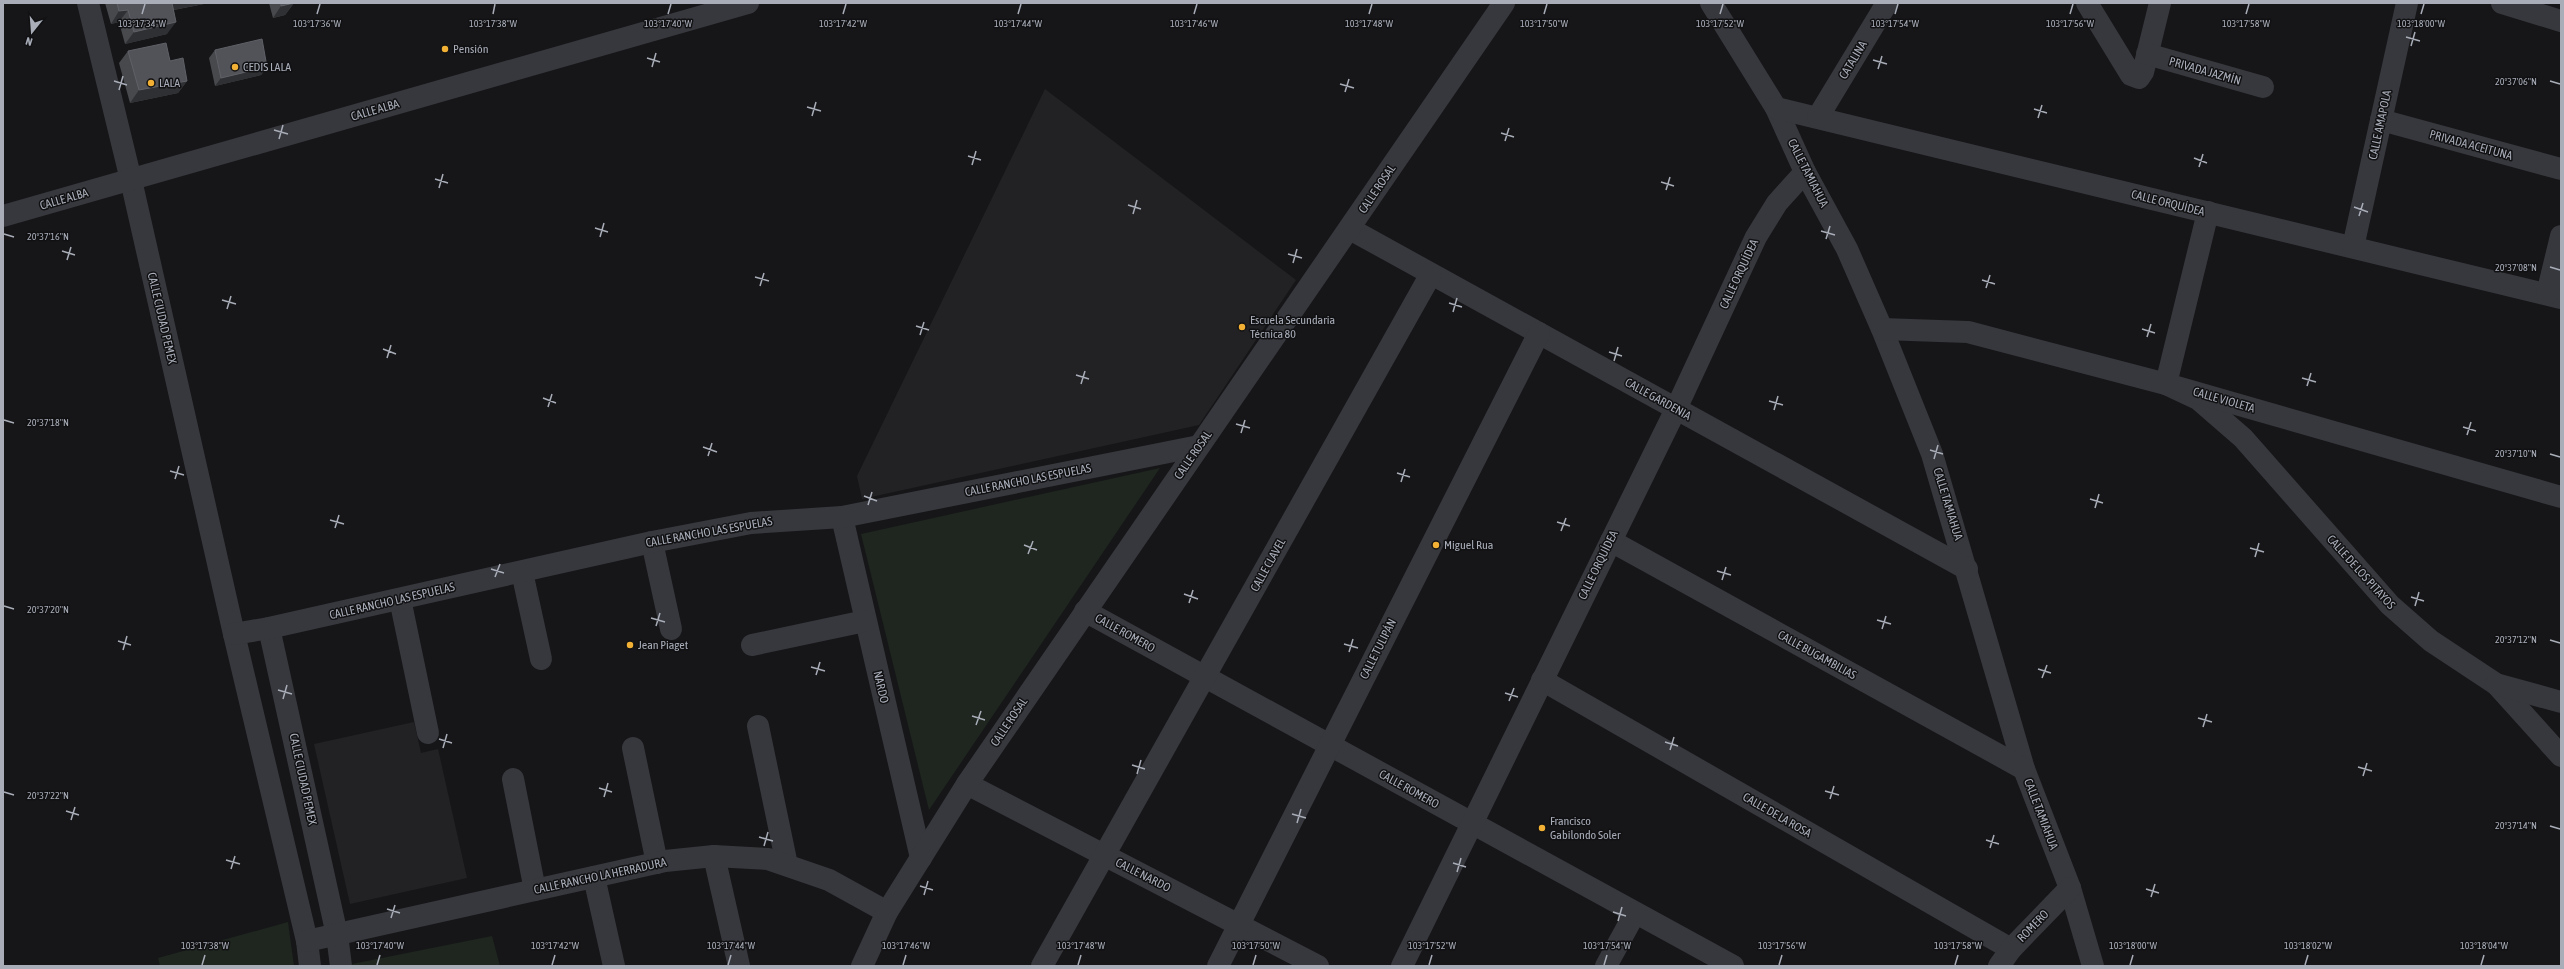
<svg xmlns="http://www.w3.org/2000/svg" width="2564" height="969" font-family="'Asap Condensed',sans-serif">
  <rect width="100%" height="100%" fill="#161618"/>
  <g fill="#222225">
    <path d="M1045,89l251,191 -97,145 -337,74 -5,-23z"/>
    <path d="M414,722l7,31 17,-4 29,129 -117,26 -36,-160z"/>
  </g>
  <g fill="#1e261f">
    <path d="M1160,468l-231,342 -68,-276z"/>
    <path d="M288,922l6,44h-134l-2,-8z"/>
    <path d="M492,936l8,30h-147l-1,-2z"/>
  </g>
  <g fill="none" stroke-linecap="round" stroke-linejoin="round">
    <g stroke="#37383d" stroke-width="22">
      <path d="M88,3l43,177 103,454 73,307 3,25"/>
      <path d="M1711,3l65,105 29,64 42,77 35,80 50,125 92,315 46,119 23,78"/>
      <path d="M2087,3l44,72 8,3 4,-6 17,-69"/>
      <path d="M2502,3l59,18"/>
      <path d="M2147,54l116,33"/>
      <path d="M1776,108l785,190"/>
      <path d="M1818,117l69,-114"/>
      <path d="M2381,120l180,49"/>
      <path d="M2208,212l-42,172 32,15 45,39 147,167 41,36 65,43 65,72"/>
      <path d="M3,216l745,-213"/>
      <path d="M1350,229l617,340"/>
      <path d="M2353,247l54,-244"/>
      <path d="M2547,294l14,-58"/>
      <path d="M1882,329l86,3 198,52 395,113"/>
      <path d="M842,517l79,341"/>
      <path d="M1611,541l413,228"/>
      <path d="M652,542l19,87"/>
      <path d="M522,572l19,87"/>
      <path d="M400,599l28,134"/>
      <path d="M1085,611l648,355"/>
      <path d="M269,628l68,307 4,31"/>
      <path d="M234,634l35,-6 383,-86 99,-19 91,-6 357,-71"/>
      <path d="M752,645l113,-24"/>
      <path d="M1542,680l469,269"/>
      <path d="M2496,684l65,18"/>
      <path d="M758,726l29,139"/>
      <path d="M633,748l24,115"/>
      <path d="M513,779l22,111"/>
      <path d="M967,784l351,182"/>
      <path d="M714,856l25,110"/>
      <path d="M594,877l20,89"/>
      <path d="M307,941l358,-80 49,-5 54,3 61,21 58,32"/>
      <path d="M862,966l25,-54 80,-128 537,-781"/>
      <path d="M1042,966l389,-692"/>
      <path d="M1218,966l321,-633"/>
      <path d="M1402,966l274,-557 80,-172 21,-34 28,-31"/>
      <path d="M1606,966l29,-53"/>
      <path d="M1999,966l12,-17 59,-61"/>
    </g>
  </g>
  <g fill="#47494d">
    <path d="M105,3h104l-35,7 -7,24 -42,10 -6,-22 -8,2z"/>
    <path d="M269,3h25l-9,12 -12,3z"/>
    <path d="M215,50l52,17 -6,8 -46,11 -6,-28z"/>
    <path d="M128,51l42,10 17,20 -9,12 -48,10 -11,-40z"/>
  </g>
  <g fill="#2f3033">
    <path d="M169,3h40l-46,9z"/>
    <path d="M294,3l-9,12 -12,3 8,-12z"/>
    <path d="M128,10l-9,12 -8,2 8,-13z"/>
    <path d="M176,22l-9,12 -42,10 9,-12z"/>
    <path d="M267,67l-6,8 -46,11 6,-8z"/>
    <path d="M187,81l-9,12 -48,10 9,-13z"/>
  </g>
  <g fill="#525359" stroke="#5f6168">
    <path d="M117,3h55l4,19 -42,10 -6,-22 -9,1z"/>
    <path d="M281,3h13l-13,3z"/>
    <path d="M262,39l5,28 -46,11 -6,-28z"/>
    <path d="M166,43l4,18 13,-3 4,23 -48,9 -11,-39z"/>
  </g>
  <path fill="none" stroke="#a8adb8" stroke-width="1.5" d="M142,14l3,-10M317,14l3,-10M493,14l2,-10M668,14l3,-10M843,14l3,-10M1018,14l3,-10M1194,14l3,-10M1369,14l3,-10M1544,14l3,-10M1720,14l3,-10M1895,14l3,-10M2070,14l3,-10M2246,14l3,-10M2421,14l3,-10M2406,37l14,4M2411,46l4,-14M647,58l13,4M1873,60l14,4M652,67l4,-14M1878,69l4,-13M114,81l13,4M2550,81l10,3M1340,84l14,4M119,90l4,-14M1345,92l4,-13M807,107l14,4M2034,109l13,4M812,116l4,-14M2038,118l4,-13M274,130l14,4M1501,133l13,4M279,139l4,-14M1505,141l4,-13M968,156l13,4M2194,158l13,5M972,165l4,-14M2199,167l4,-13M435,179l13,4M1661,182l13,4M439,188l4,-14M1666,190l4,-13M1128,205l13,4M2354,207l14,5M1133,214l4,-14M2359,216l4,-13M595,228l13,4M1821,231l14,4M4,234l10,3M600,237l4,-14M1826,239l4,-13M62,251l13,4M1288,254l14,4M67,260l4,-13M1293,263l4,-14M2550,267l10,3M755,277l14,4M1982,280l13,4M760,286l4,-13M1986,288l4,-13M222,300l14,4M1449,303l13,4M227,309l4,-13M1453,312l4,-14M916,326l13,4M2142,329l13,4M920,335l4,-13M2147,337l4,-13M383,349l13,5M1609,352l13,4M387,358l4,-13M1614,361l4,-14M1076,375l13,4M2302,378l14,4M1081,384l4,-13M2307,386l4,-13M543,398l13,5M1769,401l14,4M548,407l4,-13M1774,410l4,-14M4,420l10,3M1236,424l14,4M2463,427l13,4M1241,433l4,-13M2467,435l4,-13M703,447l14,5M1930,450l13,4M2550,454l10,3M708,456l4,-13M1934,459l4,-14M170,471l14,4M1397,473l13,4M175,479l4,-13M1401,482l4,-13M864,496l13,5M2090,499l13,4M868,505l4,-13M2095,508l4,-14M330,520l14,4M1557,522l13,4M335,528l4,-13M1561,531l5,-13M1024,545l13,5M2250,548l14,4M1028,554l5,-13M2255,557l4,-14M491,569l13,4M1717,571l14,4M495,577l5,-13M1722,580l4,-13M1184,594l14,5M2411,597l13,4M1189,603l4,-13M4,606l10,3M2415,606l4,-14M651,618l14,4M1877,620l14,4M656,626l4,-13M1882,629l4,-13M2550,640l10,3M118,641l13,4M1344,644l14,4M123,650l4,-14M1349,652l4,-13M811,667l14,4M2038,669l13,4M816,675l4,-13M2042,678l5,-13M278,690l14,4M1505,693l13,4M283,699l4,-14M1509,701l5,-13M972,716l13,4M2198,718l14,4M976,725l5,-14M2203,727l4,-13M439,739l13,4M1665,742l13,4M443,748l4,-14M1670,750l4,-13M1132,765l13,4M2358,767l14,4M1137,774l4,-14M2363,776l4,-13M599,788l13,4M1825,791l14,4M4,792l10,3M604,797l4,-14M1830,799l4,-13M66,811l13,4M1292,814l14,4M71,820l4,-13M1297,823l4,-14M2550,826l10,3M759,837l14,4M1986,840l13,4M764,846l4,-14M1990,848l4,-13M226,860l14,4M1453,863l13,4M231,869l4,-13M1457,872l4,-14M920,886l13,4M2146,889l13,4M924,895l4,-14M2151,897l4,-13M387,909l13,4M1613,912l13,4M391,918l4,-13M1618,921l4,-14M202,965l3,-10M377,965l3,-10M552,965l3,-10M728,965l3,-10M903,965l3,-10M1078,965l3,-10M1253,965l3,-10M1429,965l3,-10M1604,965l3,-10M1779,965l3,-10M1955,965l3,-10M2130,965l3,-10M2305,965l3,-10M2481,965l3,-10"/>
  <g fill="#f2b134" stroke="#111113" stroke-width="1.5">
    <circle cx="445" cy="49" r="4"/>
    <circle cx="235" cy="67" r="4"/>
    <circle cx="151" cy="83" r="4"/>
    <circle cx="1242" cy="327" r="4"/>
    <circle cx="1436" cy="545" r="4"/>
    <circle cx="630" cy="645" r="4"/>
    <circle cx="1542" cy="828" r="4"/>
  </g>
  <g text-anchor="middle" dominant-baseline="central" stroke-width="3" stroke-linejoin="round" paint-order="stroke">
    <g font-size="12" fill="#a8adb8" stroke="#111113" text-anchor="start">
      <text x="453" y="49">Pensión</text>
      <text x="243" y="67">CEDIS LALA</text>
      <text x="159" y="83">LALA</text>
      <text x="1250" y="320">Escuela Secundaria<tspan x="1250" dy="14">Técnica 80</tspan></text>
      <text x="1444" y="545">Miguel Rua</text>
      <text x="638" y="645">Jean Piaget</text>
      <text x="1550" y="821">Francisco<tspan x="1550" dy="14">Gabilondo Soler</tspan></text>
    </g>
    <g font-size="12" fill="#a8adb8" stroke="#111113">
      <text transform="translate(1853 60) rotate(-59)">CATALINA</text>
      <text transform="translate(2205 71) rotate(16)">PRIVADA JAZMÍN</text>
      <text transform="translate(375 110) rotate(-16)">CALLE ALBA</text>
      <text transform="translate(2380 125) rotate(-78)">CALLE AMAPOLA</text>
      <text transform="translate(2471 145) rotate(15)">PRIVADA ACEITUNA</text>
      <text transform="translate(1808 173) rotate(63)">CALLE TAMIAHUA</text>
      <text transform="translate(1377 189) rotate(-56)">CALLE ROSAL</text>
      <text transform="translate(64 199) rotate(-16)">CALLE ALBA</text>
      <text transform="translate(2168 203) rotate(14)">CALLE ORQUÍDEA</text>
      <text transform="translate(1739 274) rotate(-65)">CALLE ORQUÍDEA</text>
      <text transform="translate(162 318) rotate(77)">CALLE CIUDAD PEMEX</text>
      <text transform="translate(1658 399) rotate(29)">CALLE GARDENIA</text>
      <text transform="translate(2224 400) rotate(16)">CALLE VIOLETA</text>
      <text transform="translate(1193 455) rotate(-55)">CALLE ROSAL</text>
      <text transform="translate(1028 480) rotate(-11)">CALLE RANCHO LAS ESPUELAS</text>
      <text transform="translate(1948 504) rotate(73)">CALLE TAMIAHUA</text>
      <text transform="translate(709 532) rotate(-10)">CALLE RANCHO LAS ESPUELAS</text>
      <text transform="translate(1268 565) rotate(-61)">CALLE CLAVEL</text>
      <text transform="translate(1598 565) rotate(-64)">CALLE ORQUÍDEA</text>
      <text transform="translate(2361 572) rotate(48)">CALLE DE LOS PITAYOS</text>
      <text transform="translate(392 601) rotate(-13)">CALLE RANCHO LAS ESPUELAS</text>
      <text transform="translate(1125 633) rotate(29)">CALLE ROMERO</text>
      <text transform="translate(1378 649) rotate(-63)">CALLE TULIPÁN</text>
      <text transform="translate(1817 655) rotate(29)">CALLE BUGAMBILIAS</text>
      <text transform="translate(881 687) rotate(77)">NARDO</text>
      <text transform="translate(1009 722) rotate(-56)">CALLE ROSAL</text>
      <text transform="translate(303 779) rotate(78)">CALLE CIUDAD PEMEX</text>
      <text transform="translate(1409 789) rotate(29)">CALLE ROMERO</text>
      <text transform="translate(2041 814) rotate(69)">CALLE TAMIAHUA</text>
      <text transform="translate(1777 815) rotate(30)">CALLE DE LA ROSA</text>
      <text transform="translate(1143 875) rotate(27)">CALLE NARDO</text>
      <text transform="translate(600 876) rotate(-12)">CALLE RANCHO LA HERRADURA</text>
      <text transform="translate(2033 926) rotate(-46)">ROMERO</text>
    </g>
  </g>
  <g font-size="10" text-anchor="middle" fill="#a8adb8" stroke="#111113" stroke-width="3" stroke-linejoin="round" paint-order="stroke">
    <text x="142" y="27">103°17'34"W</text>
    <text x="317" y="27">103°17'36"W</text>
    <text x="493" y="27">103°17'38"W</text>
    <text x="668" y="27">103°17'40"W</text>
    <text x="843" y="27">103°17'42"W</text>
    <text x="1018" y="27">103°17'44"W</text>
    <text x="1194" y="27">103°17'46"W</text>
    <text x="1369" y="27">103°17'48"W</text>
    <text x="1544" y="27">103°17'50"W</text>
    <text x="1720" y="27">103°17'52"W</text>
    <text x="1895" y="27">103°17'54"W</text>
    <text x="2070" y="27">103°17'56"W</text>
    <text x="2246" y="27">103°17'58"W</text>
    <text x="2421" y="27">103°18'00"W</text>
    <text x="2516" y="85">20°37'06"N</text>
    <text x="48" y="240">20°37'16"N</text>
    <text x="2516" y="271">20°37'08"N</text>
    <text x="48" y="426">20°37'18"N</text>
    <text x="2516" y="457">20°37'10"N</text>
    <text x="48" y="613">20°37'20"N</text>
    <text x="2516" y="643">20°37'12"N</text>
    <text x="48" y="799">20°37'22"N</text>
    <text x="2516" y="829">20°37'14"N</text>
    <text x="205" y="949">103°17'38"W</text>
    <text x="380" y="949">103°17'40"W</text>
    <text x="555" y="949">103°17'42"W</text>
    <text x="731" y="949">103°17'44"W</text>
    <text x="906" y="949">103°17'46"W</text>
    <text x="1081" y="949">103°17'48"W</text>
    <text x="1256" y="949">103°17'50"W</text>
    <text x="1432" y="949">103°17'52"W</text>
    <text x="1607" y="949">103°17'54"W</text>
    <text x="1782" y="949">103°17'56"W</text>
    <text x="1958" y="949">103°17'58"W</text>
    <text x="2133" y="949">103°18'00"W</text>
    <text x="2308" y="949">103°18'02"W</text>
    <text x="2484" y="949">103°18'04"W</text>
  </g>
  <rect width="2564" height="969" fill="none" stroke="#a8adb8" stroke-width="8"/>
  <g transform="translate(32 32) rotate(197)" stroke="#111113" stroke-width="3" paint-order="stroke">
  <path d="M0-3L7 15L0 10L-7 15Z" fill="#a8adb8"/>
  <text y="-6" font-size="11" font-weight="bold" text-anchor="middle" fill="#a8adb8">N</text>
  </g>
</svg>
